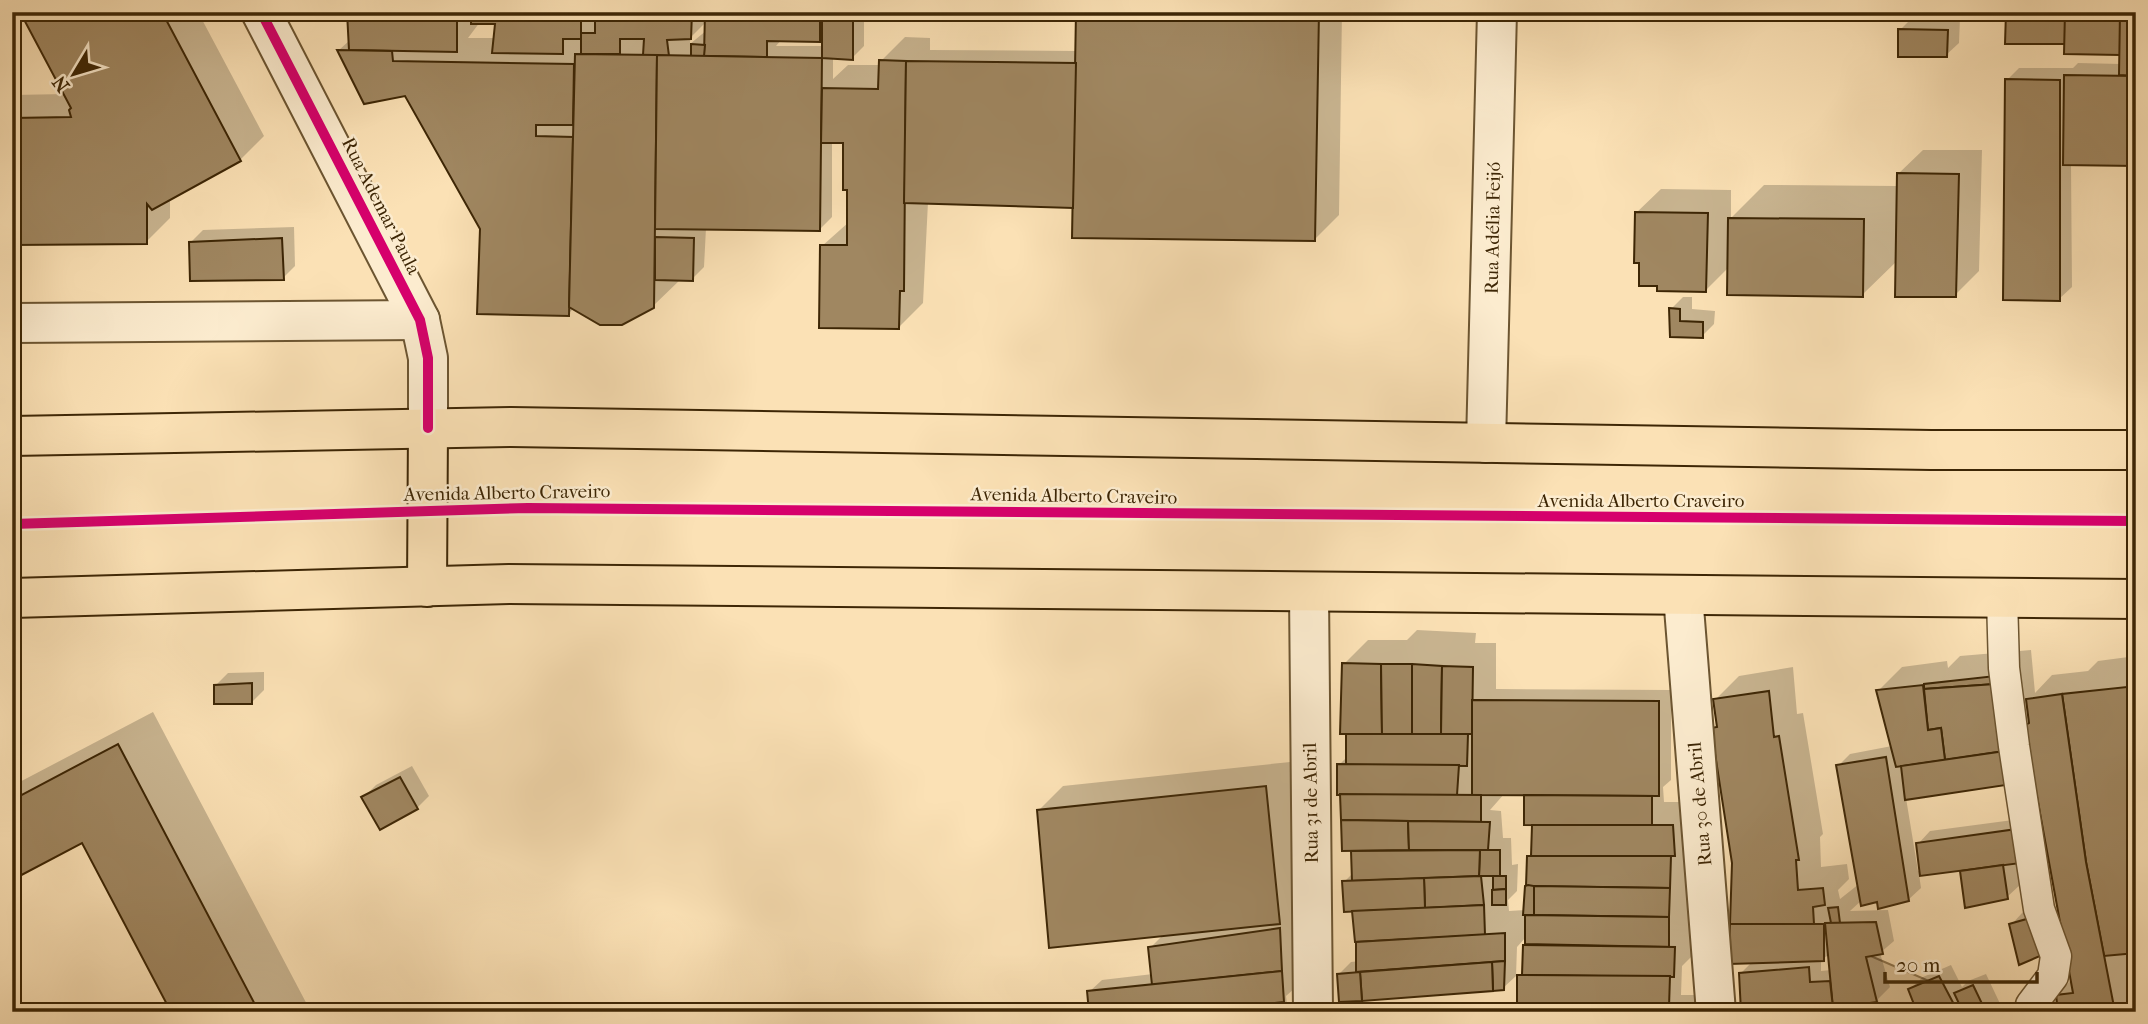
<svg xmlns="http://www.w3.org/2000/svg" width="2148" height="1024" font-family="'IM FELL French Canon',serif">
  <rect width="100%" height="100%" fill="#fbe1b5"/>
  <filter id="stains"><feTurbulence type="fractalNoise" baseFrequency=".00286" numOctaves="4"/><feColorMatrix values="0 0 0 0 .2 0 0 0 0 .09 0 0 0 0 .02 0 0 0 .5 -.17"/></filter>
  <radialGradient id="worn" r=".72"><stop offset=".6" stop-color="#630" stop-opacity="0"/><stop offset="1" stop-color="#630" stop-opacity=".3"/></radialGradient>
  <path fill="#dbc197" stroke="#8c744e" stroke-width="2" d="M1859,951l70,30 13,31h-84l-4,-13z"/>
  <g fill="#0003" fill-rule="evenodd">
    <path d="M22,12h176l66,124 -24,24 -70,38v20l-24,24 -134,1v-148l54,-1z"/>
    <path d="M349,12h515v34l-12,12 -19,-1v22l15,-14h33v-4l24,-24 25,1v12l147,1 1,-35h-19v-4h283l-3,203 -24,24 -240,-36 -147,-1 -5,101 -24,24 -77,-81 27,-24 -4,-81h-13v76l-13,13 -113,-2 -2,39 -12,12h-11l-28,27 -79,2 -6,6 -86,-85 -76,-135 -67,-44 11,-10zM707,21v9l-17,14v-6zM480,22h17l-1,16h-28zM824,35v11h-48l6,-7 37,1z"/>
    <path d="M951,12h95l-4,4 -16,1z"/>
    <path d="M2008,12h128v153l-65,-1 1,123 -13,12 -52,-219 12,-12h54l5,-5 43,1v-11l-55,-11z"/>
    <path d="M1912,18h48l-1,25 -13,12 -46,-25z"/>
    <path d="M1923,150h59l-3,121 -24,24 -57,-35 -36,35 -133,-28 -23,23 -70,-77 25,-24 70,1v28l33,-33 134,1v-12z"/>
    <path d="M294,227l1,39 -12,12 -92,-36 12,-12z"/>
    <path d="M1683,297h9v12l23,2 -1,13 -12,12 -30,-1 -1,-26z"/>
    <path d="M1417,630l59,3 -1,10h21v46l175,1v90l-8,7 1,15h33v149l-15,15 -1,29h16l1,17h-160l-1,-9 -18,-27 5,-6 2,-33 -9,10 -1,29 -13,12 -164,-14 12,-12 9,-1 -6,-51 -10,-28 10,-10 -1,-22h-10l-4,-85 9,-9 -4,-92 24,-24h39zM1505,793l21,1 7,29v30l-4,4 -4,53 -16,1 -1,-11 9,-9 1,-27 -6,1 -1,-27h-8l-2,-27 -11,-1z"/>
    <path d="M2031,650l4,43 17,-18 36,-4 10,-10 38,-5v295l-4,1 4,60h-88l-1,-7 24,-25 -45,-253 -120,71 12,73h3l-3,-27 12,-13 98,-13 -12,44 4,23 -13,12 -40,9 -6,-37 -42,5 2,14 -13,12h-46l-12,11 38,-1 6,31 -14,12 10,34 -12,12 2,13h-138l-2,-38 12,-12 -39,-233 6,-6 -4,-23 24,-24 54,-9 4,47 6,-1 20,121 -3,3 1,30 26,-3 2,15 -11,11 2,9 19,-15 -21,-118 12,-12 42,-8 -14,-55 24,-24 45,-6 1,7 12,-12zM1830,954l1,16 -10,1v-11z"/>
    <path d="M264,672v18l-12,12 -36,-17 12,-12z"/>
    <path d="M153,712l158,300h-139l-89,-171 -71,37v-92z"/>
    <path d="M1290,762l14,136 -9,90 -9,8 2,16h21h-229l10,-11 -1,-9 13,-12 51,-6 -3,-26 14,-14 -125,-124 24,-24z"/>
    <path d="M412,766l17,30 -12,12 -53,-11 12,-12z"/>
    <path d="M2049,905l9,35 -47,-15 12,-13z"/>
    <path d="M1951,965l11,22 6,-6 18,-7 18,38h-84l-10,-23 13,-12z"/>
  </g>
  <g fill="#a08761" stroke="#3d2605" stroke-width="2">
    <path d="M20,12h142l79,149 -89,49 -5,-6v40l-135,1v-127l59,-1 -2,-7 2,-2z"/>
    <path d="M347,12h110v40l-108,-2z"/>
    <path d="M471,12h110v27h-18v15l-71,-1 3,-29h-24z"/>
    <path d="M595,12h97l-1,27 -24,1 2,16 -26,-1 1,-16h-24v15h-39v-21h14z"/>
    <path d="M705,12h115v30l-53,-1v16l-63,-1z"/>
    <rect x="949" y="12" width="27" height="5"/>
    <path d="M976,12h50v6l-50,-1z"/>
    <path d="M1076,12h243l-4,229 -243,-3z"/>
    <path d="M2006,12l59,1v31h-60z"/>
    <path d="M2120,12v43l-56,-1 1,-42z"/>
    <path d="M2120,13l16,-1v64l-17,-1z"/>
    <path d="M822,14l31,1v45l-31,-2z"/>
    <path d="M1898,29l50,1 -1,27h-49z"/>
    <path d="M691,44l14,1 -1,11h-13z"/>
    <path d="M337,50l55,1 1,10 181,3 -1,61h-37v11l37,1 -4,179 -92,-2 3,-85 -75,-133 -41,8z"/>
    <path d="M575,54l82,1 -3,253 -32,17h-22l-31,-18z"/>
    <path d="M657,55l165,3 -2,173 -165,-2z"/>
    <path d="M879,60l27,1 -2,230h-4l-1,38 -80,-1 1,-83h27v-55h-4v-47h-22l1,-55 56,1z"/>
    <path d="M906,61l170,2 -3,145 -169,-5z"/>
    <path d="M2064,75l72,1v90l-73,-1z"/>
    <path d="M2005,79l55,1v221l-57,-1z"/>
    <path d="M1897,173l62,1 -3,123h-61z"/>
    <path d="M1635,212l73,1 -2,79 -49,-1v-5h-18v-23h-5z"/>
    <path d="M1728,218l136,1 -1,78 -136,-2z"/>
    <path d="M655,237l39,1 -1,43 -38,-1z"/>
    <path d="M282,238l2,42 -94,1 -1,-39z"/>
    <path d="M1669,308l11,1v12l23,1v16l-33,-1z"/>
    <path d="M1342,663l39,1 1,70h-42z"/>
    <path d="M1381,664h31v70h-30z"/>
    <path d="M1412,664l30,2 -1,68h-29z"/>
    <path d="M1442,666l31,1 -1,67h-31z"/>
    <path d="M1995,676v8l-71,5v-5z"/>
    <path d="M252,683v21h-38v-19z"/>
    <path d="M1995,684l10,67 -60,9 -4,-32 -13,2 -4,-41z"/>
    <path d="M1923,685l5,45 13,-2 4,32 -49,7 -20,-77z"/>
    <path d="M2136,686v267l-32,3 -18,-94 -24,-168z"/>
    <path d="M1769,691l5,46 5,-1 20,124h-3l2,30 25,-2 2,17 -12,2 1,17h-84l2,-61 -21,-135 6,-1 -4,-28z"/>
    <path d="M2062,694l24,168 29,150h-69l-1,-8 12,-1 -1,-8 17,-2 -49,-267 5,-3 -3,-24z"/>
    <path d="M1472,700l187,1v95l-187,-1z"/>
    <path d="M1346,734h122l-1,32 -121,-1z"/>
    <path d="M118,744l141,268h-88l-89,-169 -70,37v-80z"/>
    <path d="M2005,751l1,34 -101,15 -4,-34z"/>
    <path d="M1886,757l23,144 -31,8 -1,-7 -16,4 -25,-141z"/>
    <path d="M1337,764l122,1 -2,30h-120z"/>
    <path d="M400,777l18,32 -38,21 -19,-33z"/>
    <path d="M1266,786l14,138 -231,24 -12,-138z"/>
    <path d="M1340,794l141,1v27l-140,-2z"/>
    <path d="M1524,795l128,1v30l-128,-1z"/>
    <path d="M1341,820l67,1 1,29 -67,1z"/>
    <path d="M1408,821l82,1 -2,28h-79z"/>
    <path d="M1532,825h141l2,31h-144z"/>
    <path d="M2017,829l4,34 -101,13 -4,-33z"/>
    <path d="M1480,850h20v26h-21z"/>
    <path d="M1480,850l-1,26 -127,5 -1,-30z"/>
    <path d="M1527,856h144l-1,32 -144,-2z"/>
    <path d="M2003,865l5,34 -43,9 -5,-37z"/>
    <path d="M1481,876l3,29 -59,3 -1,-30z"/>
    <path d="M1493,876h13v13l-13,1z"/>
    <path d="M1424,878l1,30 -81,4 -2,-31z"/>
    <path d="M1528,885l6,1v29h-11l2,-29z"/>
    <path d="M1534,886l136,2 -1,29 -135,-2z"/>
    <path d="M1506,889v16h-14v-15z"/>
    <path d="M1484,905l1,30 -130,7 -3,-31z"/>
    <path d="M1838,907l2,16h-9l-3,-15z"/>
    <path d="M1525,915l144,2v30l-144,-3z"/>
    <path d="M2037,916l10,37 -28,12 -10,-41z"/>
    <path d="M1876,922l7,32 -17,3 11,45 -44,6 -8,-85z"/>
    <path d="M1730,924h94v37l-95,3z"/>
    <path d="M1280,928l2,43 -130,14 -4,-38z"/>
    <path d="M1505,933v28l-149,11v-30z"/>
    <path d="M1523,945l152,2 -1,30 -152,-2z"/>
    <path d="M1505,961l-1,29 -11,1 -1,-29z"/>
    <path d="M1492,962l1,29 -131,10 -2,-29z"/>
    <path d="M1809,967l1,15 20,-1 3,27 -92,4 -2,-39z"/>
    <path d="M1282,971l2,31 -100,10h-95l-2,-21z"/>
    <path d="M1360,972l2,29 -23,1 -2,-28z"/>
    <path d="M1517,975l153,1 -1,31 -152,-3z"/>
    <path d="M1939,976l19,36h-41l-9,-23z"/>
    <path d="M1973,985l13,27h-23l-9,-19z"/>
    <path d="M1261,1004l1,8h-78z"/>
    <path d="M1536,1004l149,2v6h-149z"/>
    <path d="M1853,1006v6h-68l48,-4z"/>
  </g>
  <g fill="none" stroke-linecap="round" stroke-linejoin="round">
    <defs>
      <path id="service" d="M2002,598l2,70 10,78 25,163 17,47 -3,20 -22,29"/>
      <g id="minor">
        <path d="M261,12l159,308 8,38v70"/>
        <path d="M12,323l408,-3"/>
        <path d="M1486,443l11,-431"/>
        <path d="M1309,594l4,418"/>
        <path d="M1683,595l33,417"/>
      </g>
      <g id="primary">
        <path d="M12,436l499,-9 1420,23h205"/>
        <path d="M427,587l1,-159"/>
        <path d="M12,598l497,-14 1627,15"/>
      </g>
    </defs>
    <use href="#service" stroke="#6c5531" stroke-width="33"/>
    <use href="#minor" stroke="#6c5531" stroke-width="42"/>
    <use href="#primary" stroke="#3d2605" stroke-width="42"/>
    <use href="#service" stroke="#fceccf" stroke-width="30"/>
    <use href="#minor" stroke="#fceccf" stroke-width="38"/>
    <use href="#primary" stroke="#fbe1b5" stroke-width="38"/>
    <defs>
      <g id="cycleway">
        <path d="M261,12l159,308 8,38v70"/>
        <path d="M12,524l516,-16 1608,13"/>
      </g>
    </defs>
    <use href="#cycleway" stroke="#fceccf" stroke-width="15"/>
    <use href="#cycleway" stroke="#d6006c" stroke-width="10"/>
  </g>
  <g text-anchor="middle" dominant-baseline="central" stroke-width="5" stroke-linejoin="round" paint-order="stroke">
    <g font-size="19" fill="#3d2605" stroke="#fceccf">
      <text transform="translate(381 206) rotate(63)">Rua Ademar Paula</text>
      <text transform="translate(1493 228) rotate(-89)">Rua Adélia Feijó</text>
      <text transform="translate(507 493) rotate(-1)">Avenida Alberto Craveiro</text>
      <text transform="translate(1074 496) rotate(1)">Avenida Alberto Craveiro</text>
      <text x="1641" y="501">Avenida Alberto Craveiro</text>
      <text transform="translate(1311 803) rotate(-91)">Rua 31 de Abril</text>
      <text transform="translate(1700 804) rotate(-95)">Rua 30 de Abril</text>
    </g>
  </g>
  <rect width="2148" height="1024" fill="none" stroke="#fbe1b5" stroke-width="42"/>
  <rect x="14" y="14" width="2120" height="996" fill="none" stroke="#3d2605" stroke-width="3.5"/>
  <rect x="21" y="21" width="2106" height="982" fill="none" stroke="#3d2605" stroke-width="2"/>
  <g transform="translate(74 74) rotate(232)" stroke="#fceccf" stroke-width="5" paint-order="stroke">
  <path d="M0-5L12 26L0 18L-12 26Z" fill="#3d2605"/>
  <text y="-10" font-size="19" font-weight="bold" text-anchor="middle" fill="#3d2605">N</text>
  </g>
  <path d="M1885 972v10h152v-10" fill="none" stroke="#3d2605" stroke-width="3.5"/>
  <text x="1896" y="972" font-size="21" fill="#3d2605" stroke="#fceccf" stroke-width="5" paint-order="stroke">20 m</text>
  <rect width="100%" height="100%" filter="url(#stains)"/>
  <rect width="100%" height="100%" fill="url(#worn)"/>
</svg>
